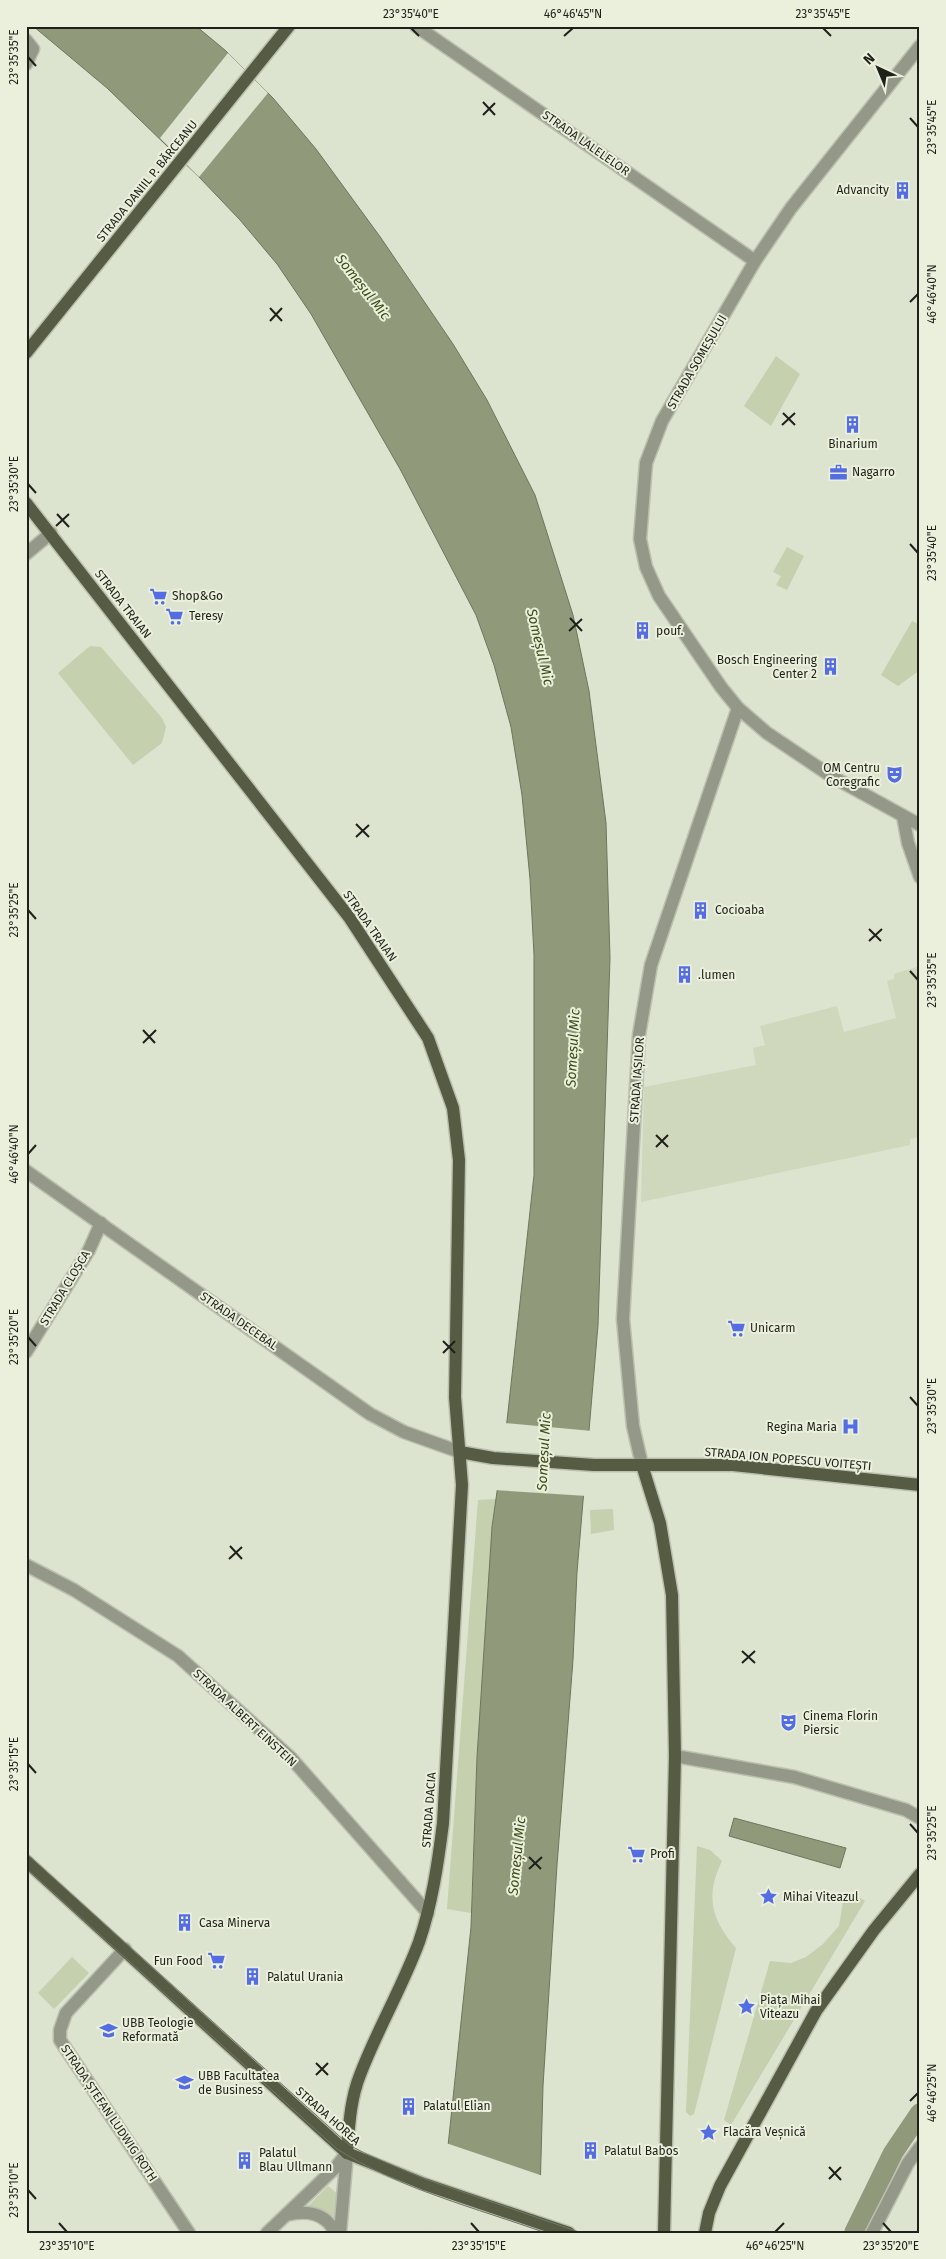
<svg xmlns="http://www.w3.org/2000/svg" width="946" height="2259" font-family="'Fira Sans',sans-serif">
  <rect width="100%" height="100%" fill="#dce3cf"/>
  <path fill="#cfd7bc" d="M920,966l-1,171 -9,2v6l-269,57 3,-115 112,-22 -3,-17 12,-3 -5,-19 77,-20 7,26 52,-14 -9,-37 7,-2v-5z"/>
  <g fill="#c5d0ae">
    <path d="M776,356l24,18 -29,52 -27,-20z"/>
    <path d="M787,547l17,9 -17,34 -11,-5 5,-9 -8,-4z"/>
    <path d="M912,621l8,4v45l-22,16 -17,-11z"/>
    <path d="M90,646l11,1 61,71 4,9 -4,16 -29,22 -75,-92z"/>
    <path d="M496,1499l-19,258 -6,156 -24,-4 31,-409z"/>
    <path d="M613,1509l1,21 -23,4 -1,-24z"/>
    <path d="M697,1846l13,4 12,11c-17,35 -11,58 14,87l-42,166 -4,2 -4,-4z"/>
    <path d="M857,1896l8,5 -134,224 -7,-5 46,-159 21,2 15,-6 17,-13 16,-18 4,-25z"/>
    <path d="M72,1957l17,16 -35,36 -16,-16z"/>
    <path d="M328,2186l10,8 -5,25 -16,-11h-11z"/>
  </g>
  <g fill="#909a7a" stroke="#6e755d">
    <path d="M33,26h163l30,25 47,47 43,51 65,89 72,106 34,56 48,95 38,120 16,76 17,132 4,135 -12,367 -21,247 -4,88 -16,205 -14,221 -3,107 -92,-47 23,-219 6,-170 15,-230 15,-106 27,-246v-220l-4,-76 -8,-84 -11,-68 -17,-62 -18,-50 -76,-146 -89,-155 -34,-50 -37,-44 -41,-43 -92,-89z"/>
    <path d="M734,1818l112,30 -6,20 -111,-32z"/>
  </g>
  <g fill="#dce3cf">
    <path d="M228,53l40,40 -69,84 -39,-39z"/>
    <path d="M504,1423l88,8 -5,65 -93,-6z"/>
    <path d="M446,2143l97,33 -4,57h-111z"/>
  </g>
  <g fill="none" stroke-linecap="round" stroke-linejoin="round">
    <path stroke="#909a7a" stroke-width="20" d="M854,2233l39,-80 27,-40"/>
    <defs>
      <g id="minor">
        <path d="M416,26l339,235"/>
        <path d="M26,40l7,9 -7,15"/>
        <path d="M920,46l-129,162 -36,53 -93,160 -16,42 -6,76 6,28 13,29 62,91 17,21 29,25 64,43 89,49"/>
        <path d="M26,554l25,-21"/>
        <path d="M903,816l5,27 12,34"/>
        <path d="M26,1171l344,243 34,18 56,20"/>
        <path d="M26,1352l63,-102 12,-27"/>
        <path d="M642,1465l-9,-39 -10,-107 16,-284 12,-70 87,-257"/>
        <path d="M26,1565l48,25 104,66 113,102 137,155"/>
        <path d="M675,1756l119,21 112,33 14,8"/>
        <path d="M125,1949l-59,64 -6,17v10l129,193"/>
        <path d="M286,2215c19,-5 40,-3 49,18"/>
        <path d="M267,2233l69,-66 11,-14"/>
        <path d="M340,2233l7,-80"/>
        <path d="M872,2233l36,-70 12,-16"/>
      </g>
      <g id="major">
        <path d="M26,353l263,-327"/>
        <path d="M26,503l323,414 79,121 25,70 6,52 -4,237 7,88 -19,338c-5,40 -11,81 -24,119 -17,46 -42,88 -59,133 -10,25 -11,52 -13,78"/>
        <path d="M460,1452l33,6 101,7h139l187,20"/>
        <path d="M642,1465l18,58 12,72 3,161 -11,477"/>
        <path d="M26,1861l321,292 77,31 145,49"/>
        <path d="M705,2233l4,-20 11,-27 96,-175 58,-81 46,-56"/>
      </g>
    </defs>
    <use href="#minor" stroke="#bac0ae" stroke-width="15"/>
    <use href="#major" stroke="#bac0ae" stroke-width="15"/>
    <use href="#minor" stroke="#939889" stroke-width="12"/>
    <use href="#major" stroke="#555c43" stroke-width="12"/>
    <g stroke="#727669" stroke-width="1">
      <path d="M26,1853l322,291 16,9 61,26 157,54"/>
      <path d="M26,1868l311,281c63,40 139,59 209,84"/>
    </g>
  </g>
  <path fill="none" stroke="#1e2019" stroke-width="2" d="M411,28l8,8M823,28l8,8M564,36l9,-8M28,57l8,9M483,102l12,13M483,115l12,-12M910,118l8,9M910,302l8,-8M270,308l12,13M270,321l12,-13M783,413l12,12M782,425l13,-12M28,484l8,9M57,514l12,13M56,526l13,-12M910,544l8,9M570,618l12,13M569,631l13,-12M356,824l13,13M356,837l13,-12M28,910l8,9M869,929l12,12M869,941l13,-12M910,971l8,9M143,1030l12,13M143,1043l13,-13M656,1135l12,12M656,1147l12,-12M28,1154l8,-9M28,1337l8,9M443,1341l12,12M443,1353l12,-12M910,1397l8,9M230,1546l12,13M229,1559l13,-12M742,1651l13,12M742,1663l13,-12M28,1764l8,9M910,1824l8,9M529,1857l12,12M529,1869l13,-12M316,2063l12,12M316,2075l12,-12M910,2101l8,-8M829,2167l12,13M829,2179l12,-12M28,2190l8,9M59,2223l8,9M471,2223l8,9M883,2223l8,9M775,2232l9,-9"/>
  <defs>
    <symbol id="building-bare" viewBox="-9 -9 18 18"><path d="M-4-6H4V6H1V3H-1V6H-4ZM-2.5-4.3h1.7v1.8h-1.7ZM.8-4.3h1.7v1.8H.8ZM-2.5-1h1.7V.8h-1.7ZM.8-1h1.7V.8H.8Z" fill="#556de3" stroke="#eaf0dc" stroke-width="2.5" paint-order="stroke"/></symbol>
    <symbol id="office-bare" viewBox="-9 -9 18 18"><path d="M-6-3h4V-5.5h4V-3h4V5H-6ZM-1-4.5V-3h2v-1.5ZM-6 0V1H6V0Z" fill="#556de3" stroke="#eaf0dc" stroke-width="2.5" paint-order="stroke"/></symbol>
    <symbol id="supermarket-bare" viewBox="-9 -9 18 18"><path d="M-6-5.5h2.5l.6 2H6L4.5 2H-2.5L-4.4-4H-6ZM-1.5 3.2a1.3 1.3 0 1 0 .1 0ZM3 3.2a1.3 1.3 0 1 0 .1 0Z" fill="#556de3" stroke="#eaf0dc" stroke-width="2.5" paint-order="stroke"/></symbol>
    <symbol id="theatre-bare" viewBox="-9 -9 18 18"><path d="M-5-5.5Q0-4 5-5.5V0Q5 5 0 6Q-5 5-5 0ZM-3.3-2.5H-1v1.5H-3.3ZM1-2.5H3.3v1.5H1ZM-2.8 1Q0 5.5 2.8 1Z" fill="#556de3" stroke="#eaf0dc" stroke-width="2.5" paint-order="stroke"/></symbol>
    <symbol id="hospital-bare" viewBox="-9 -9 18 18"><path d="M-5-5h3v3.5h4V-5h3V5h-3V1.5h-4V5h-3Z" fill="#556de3" stroke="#eaf0dc" stroke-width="2.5" paint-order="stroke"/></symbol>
    <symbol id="sight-bare" viewBox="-9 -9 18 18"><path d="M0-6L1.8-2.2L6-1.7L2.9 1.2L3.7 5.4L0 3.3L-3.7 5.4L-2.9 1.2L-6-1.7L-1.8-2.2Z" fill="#556de3" stroke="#eaf0dc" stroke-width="2.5" paint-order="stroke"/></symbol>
    <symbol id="university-bare" viewBox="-9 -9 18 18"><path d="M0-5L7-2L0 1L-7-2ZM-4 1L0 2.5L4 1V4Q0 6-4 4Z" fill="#556de3" stroke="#eaf0dc" stroke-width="2.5" paint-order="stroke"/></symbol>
  </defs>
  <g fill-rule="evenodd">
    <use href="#building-bare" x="890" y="178" width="25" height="25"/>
    <use href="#building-bare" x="840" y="412" width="25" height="25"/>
    <use href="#office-bare" x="826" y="460" width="25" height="25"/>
    <use href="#supermarket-bare" x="146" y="584" width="25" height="25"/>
    <use href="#supermarket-bare" x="162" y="604" width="25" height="25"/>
    <use href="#building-bare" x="630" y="618" width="25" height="25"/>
    <use href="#building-bare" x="818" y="654" width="25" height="25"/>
    <use href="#theatre-bare" x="882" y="762" width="25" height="25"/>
    <use href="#building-bare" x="688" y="898" width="25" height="25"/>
    <use href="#building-bare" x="672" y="962" width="25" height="25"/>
    <use href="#supermarket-bare" x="724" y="1316" width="25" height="25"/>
    <use href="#hospital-bare" x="838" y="1414" width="25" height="25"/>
    <use href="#theatre-bare" x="776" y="1710" width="25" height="25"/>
    <use href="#supermarket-bare" x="624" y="1842" width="25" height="25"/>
    <use href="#sight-bare" x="756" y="1884" width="25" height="25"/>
    <use href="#building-bare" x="172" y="1910" width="25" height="25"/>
    <use href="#supermarket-bare" x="204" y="1948" width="25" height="25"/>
    <use href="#building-bare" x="240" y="1964" width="25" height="25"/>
    <use href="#sight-bare" x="734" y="1994" width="25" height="25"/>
    <use href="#university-bare" x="96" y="2018" width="25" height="25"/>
    <use href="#university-bare" x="172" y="2070" width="25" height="25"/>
    <use href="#building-bare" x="396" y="2094" width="25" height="25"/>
    <use href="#sight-bare" x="696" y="2120" width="25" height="25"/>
    <use href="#building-bare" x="578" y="2138" width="25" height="25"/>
    <use href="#building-bare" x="232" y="2148" width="25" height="25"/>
  </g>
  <g text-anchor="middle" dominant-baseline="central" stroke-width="4" stroke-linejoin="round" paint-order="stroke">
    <g font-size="12" fill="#1e2019" stroke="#eaf0dc">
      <text transform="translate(586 143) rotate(35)">STRADA LALELELOR</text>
      <text transform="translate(147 181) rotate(-51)">STRADA DANIIL P. BĂRCEANU</text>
      <text transform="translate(697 362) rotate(-60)">STRADA SOMEȘULUI</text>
      <text transform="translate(123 604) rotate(52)">STRADA TRAIAN</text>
      <text transform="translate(370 926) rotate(55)">STRADA TRAIAN</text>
      <text transform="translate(637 1080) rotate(-86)">STRADA IAȘILOR</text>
      <text transform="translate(65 1288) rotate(-59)">STRADA CLOȘCA</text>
      <text transform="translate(239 1321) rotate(35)">STRADA DECEBAL</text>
      <text transform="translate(788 1459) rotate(5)">STRADA ION POPESCU VOITEȘTI</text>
      <text transform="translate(245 1718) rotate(43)">STRADA ALBERT EINSTEIN</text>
      <text transform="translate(429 1810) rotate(-86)">STRADA DACIA</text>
      <text transform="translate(109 2113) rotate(56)">STRADA ȘTEFAN LUDWIG ROTH</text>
      <text transform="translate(328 2116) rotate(41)">STRADA HOREA</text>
    </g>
    <g font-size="12" fill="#1e2019" stroke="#eaf0dc" text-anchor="start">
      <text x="889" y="190" text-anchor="end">Advancity</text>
      <text x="853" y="444" text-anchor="middle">Binarium</text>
      <text x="852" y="472">Nagarro</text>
      <text x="172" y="596">Shop&amp;Go</text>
      <text x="189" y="616">Teresy</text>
      <text x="656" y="631">pouf.</text>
      <text x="817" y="660" text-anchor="end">Bosch Engineering<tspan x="817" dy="14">Center 2</tspan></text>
      <text x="880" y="768" text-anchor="end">OM Centru<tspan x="880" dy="14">Coregrafic</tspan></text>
      <text x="715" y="910">Cocioaba</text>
      <text x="698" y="975">.lumen</text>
      <text x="750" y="1328">Unicarm</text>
      <text x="837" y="1427" text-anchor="end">Regina Maria</text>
      <text x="803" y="1716">Cinema Florin<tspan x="803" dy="14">Piersic</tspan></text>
      <text x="650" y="1854">Profi</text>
      <text x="783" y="1897">Mihai Viteazul</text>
      <text x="199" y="1923">Casa Minerva</text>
      <text x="203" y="1961" text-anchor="end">Fun Food</text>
      <text x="267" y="1977">Palatul Urania</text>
      <text x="760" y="2000">Piața Mihai<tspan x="760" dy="14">Viteazu</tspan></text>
      <text x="122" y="2023">UBB Teologie<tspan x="122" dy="14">Reformată</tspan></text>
      <text x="198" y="2076">UBB Facultatea<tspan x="198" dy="14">de Business</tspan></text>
      <text x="423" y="2106">Palatul Elian</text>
      <text x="723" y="2132">Flacăra Veșnică</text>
      <text x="604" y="2151">Palatul Babos</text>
      <text x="259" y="2153">Palatul<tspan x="259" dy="14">Blau Ullmann</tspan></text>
    </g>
    <g font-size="14" font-style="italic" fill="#3e4b16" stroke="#eaf0dc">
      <text transform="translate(363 287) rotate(52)">Someșul Mic</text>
      <text transform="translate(540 647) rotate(77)">Someșul Mic</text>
      <text transform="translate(573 1048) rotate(-87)">Someșul Mic</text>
      <text transform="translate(544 1452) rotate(-87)">Someșul Mic</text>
      <text transform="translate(517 1856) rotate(-84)">Someșul Mic</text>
    </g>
  </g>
  <rect width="946" height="2259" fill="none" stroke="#eaf0dc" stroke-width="55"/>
  <g transform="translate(878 68) rotate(316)" stroke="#eaf0dc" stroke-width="4" paint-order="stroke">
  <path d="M0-4L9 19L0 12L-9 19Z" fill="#1e2019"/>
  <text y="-8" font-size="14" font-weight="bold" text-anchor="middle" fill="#1e2019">N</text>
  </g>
  <rect x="28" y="28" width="890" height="2204" fill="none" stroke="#1e2019" stroke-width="2"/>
  <g font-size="12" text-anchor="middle" fill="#1e2019">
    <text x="411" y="18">23°35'40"E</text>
    <text x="573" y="18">46°46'45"N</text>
    <text x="823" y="18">23°35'45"E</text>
    <text transform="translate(14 57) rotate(-90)" y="4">23°35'35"E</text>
    <text transform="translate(932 127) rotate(-90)" y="4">23°35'45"E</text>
    <text transform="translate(932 294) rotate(-90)" y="4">46°46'40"N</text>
    <text transform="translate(14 484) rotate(-90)" y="4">23°35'30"E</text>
    <text transform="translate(932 553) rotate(-90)" y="4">23°35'40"E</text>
    <text transform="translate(14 910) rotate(-90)" y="4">23°35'25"E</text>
    <text transform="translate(932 980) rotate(-90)" y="4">23°35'35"E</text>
    <text transform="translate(14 1154) rotate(-90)" y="4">46°46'40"N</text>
    <text transform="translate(14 1337) rotate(-90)" y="4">23°35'20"E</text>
    <text transform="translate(932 1406) rotate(-90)" y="4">23°35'30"E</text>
    <text transform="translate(14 1764) rotate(-90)" y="4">23°35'15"E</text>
    <text transform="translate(932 1833) rotate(-90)" y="4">23°35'25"E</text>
    <text transform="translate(932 2093) rotate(-90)" y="4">46°46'25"N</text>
    <text transform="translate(14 2190) rotate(-90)" y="4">23°35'10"E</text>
    <text x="67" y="2250">23°35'10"E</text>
    <text x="479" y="2250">23°35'15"E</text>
    <text x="775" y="2250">46°46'25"N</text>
    <text x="891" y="2250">23°35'20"E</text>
  </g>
</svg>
